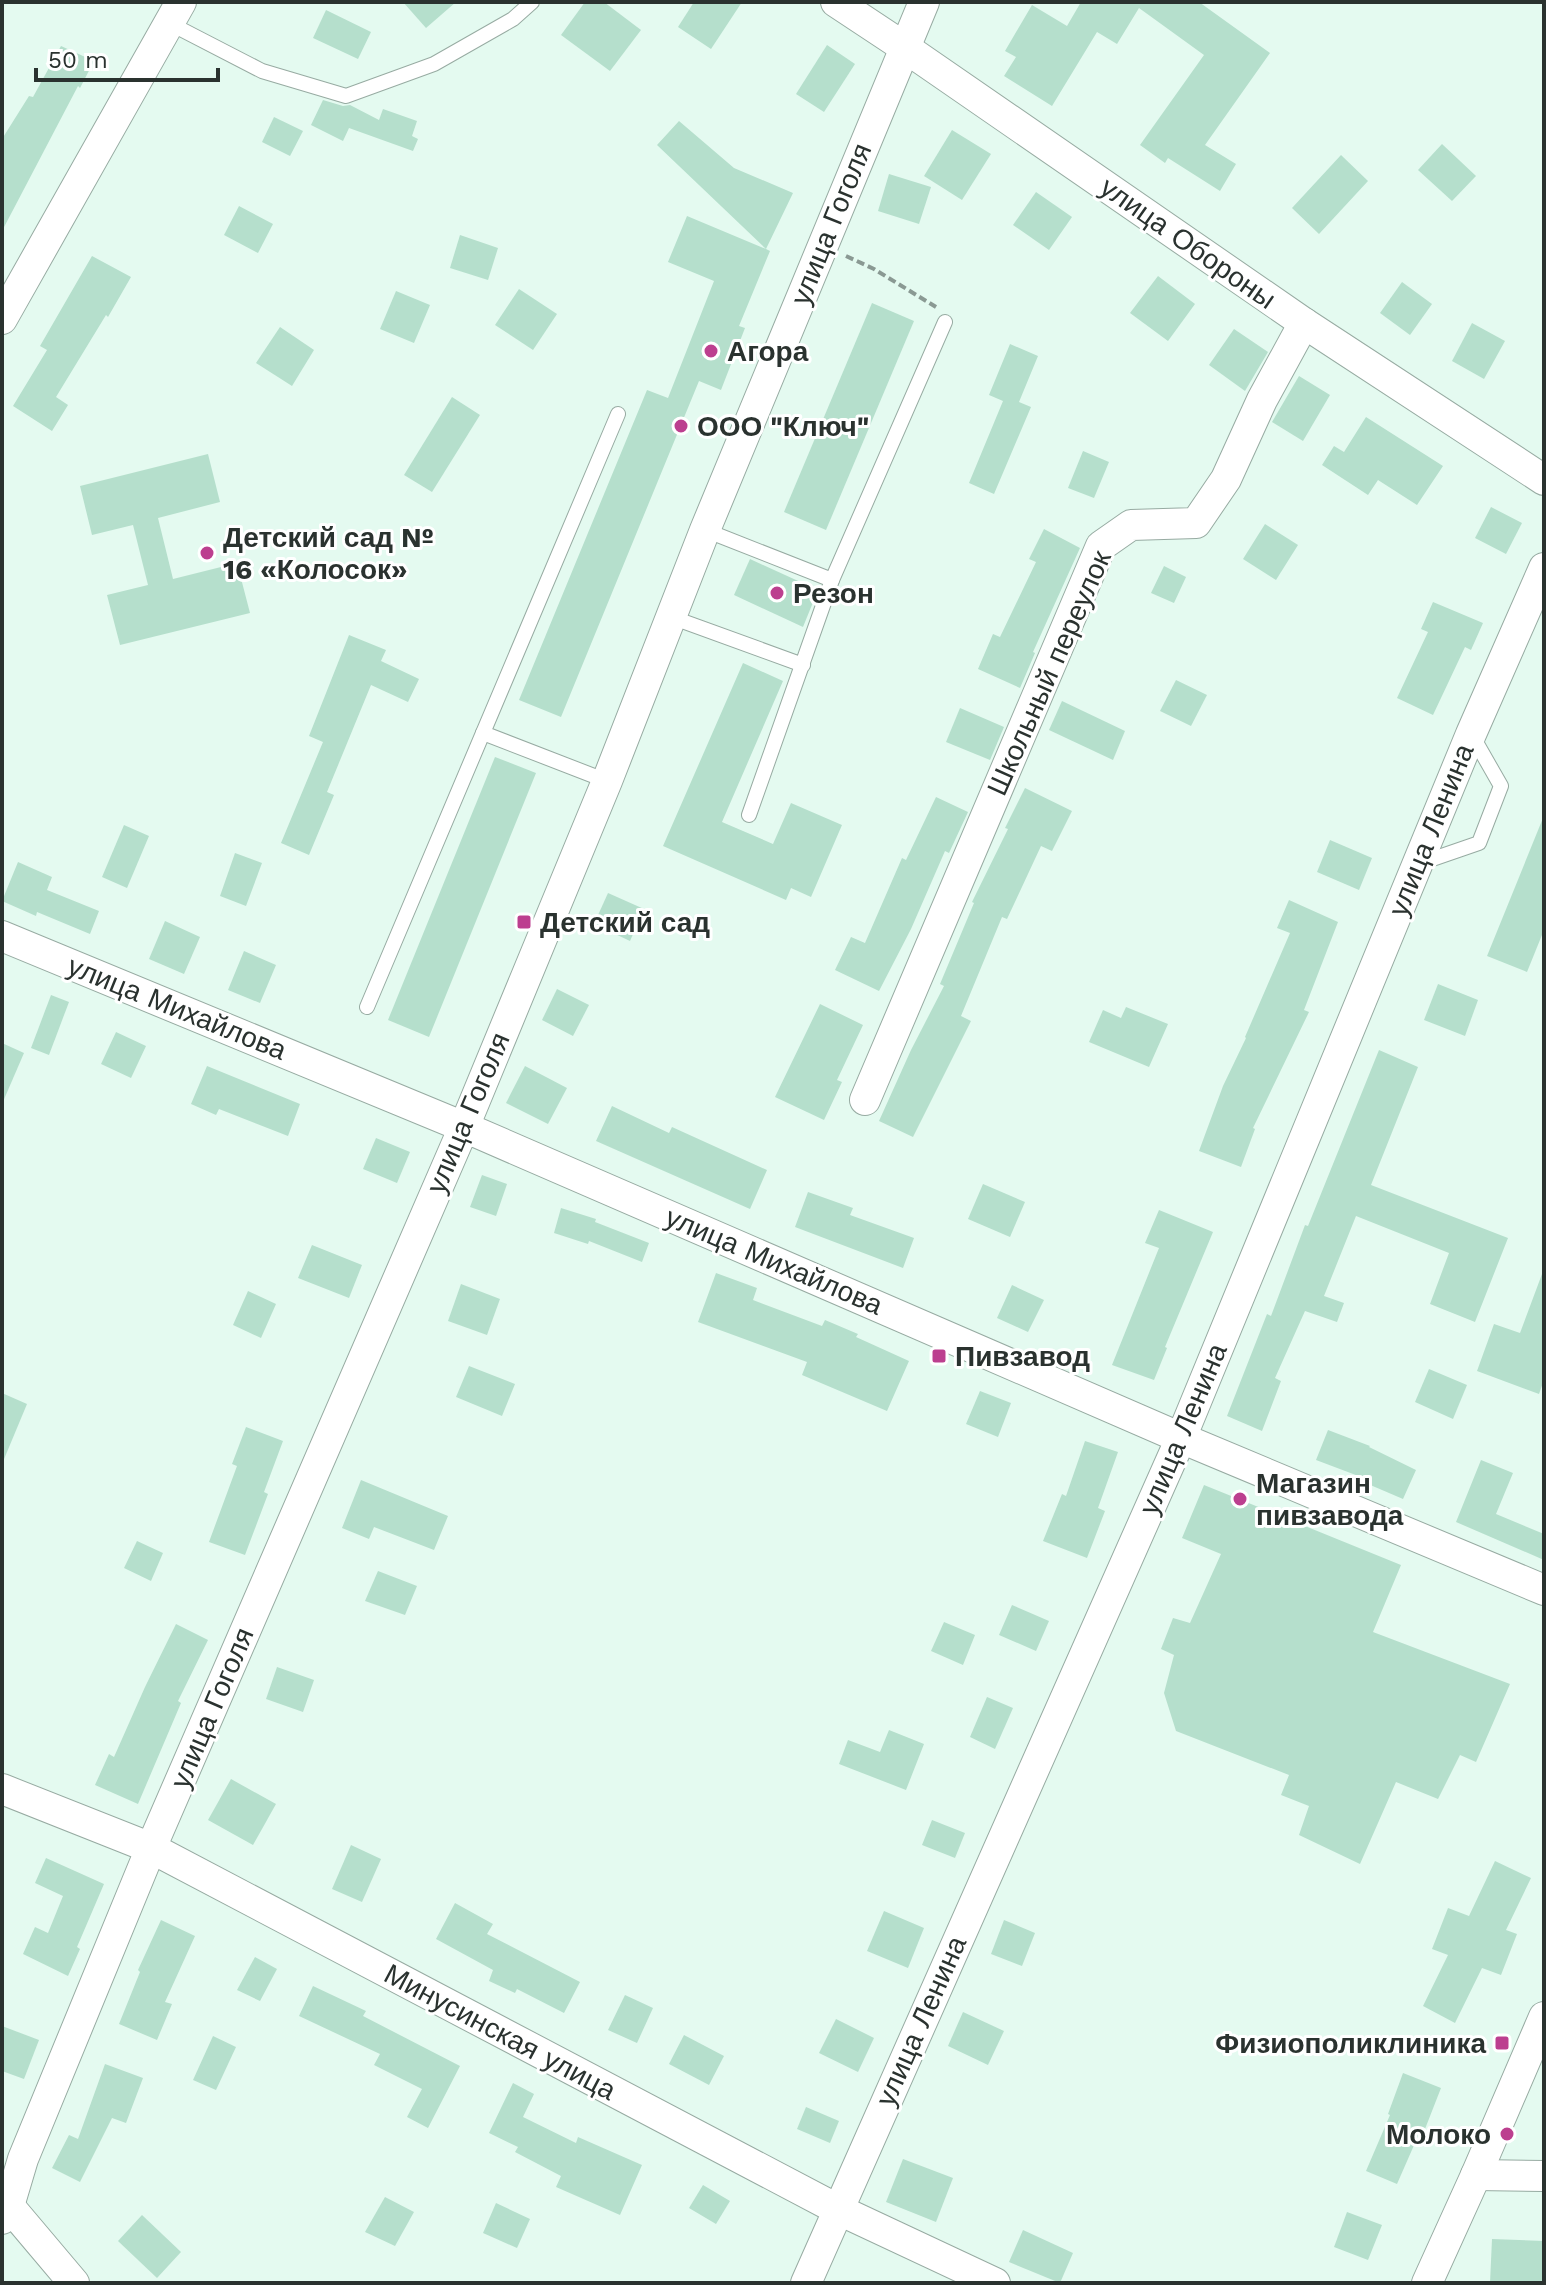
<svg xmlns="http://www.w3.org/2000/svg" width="1546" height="2285" font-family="'Work Sans',sans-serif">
  <rect width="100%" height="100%" fill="#e4faf0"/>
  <g fill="#b5dfcc">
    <path d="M403,2h53l-30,26z"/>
    <path d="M585,2h19l37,28 -31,41 -49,-36z"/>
    <path d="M694,2h48l-31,47 -33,-22z"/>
    <path d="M1081,2h118l71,51 -65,92 31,19 -16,27 -52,-33 -3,5 -25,-18 64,-90 -65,-47 -22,36 -20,-12 -45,74 -48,-30 12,-19 -11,-6 27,-46 35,21z"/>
    <path d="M326,10l45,22 -13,27 -45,-21z"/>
    <path d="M827,45l28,19 -31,48 -28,-18z"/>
    <path d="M61,46l33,15 -14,27 -2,-2 -76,145v-92l27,-43 4,1z"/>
    <path d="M323,100l20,6 7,-1 29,15 4,-11 34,12 -5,15 6,3 -5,12 -64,-23 -6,13 -32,-16z"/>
    <path d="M274,117l29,14 -13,25 -28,-14z"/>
    <path d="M679,121l55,47 59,25 -27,56 4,2 -31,75 6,2 -24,62 -22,-9 -138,336 -42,-17 128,-310 21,8 46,-117 -46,-19 19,-46 79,33 -109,-104z"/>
    <path d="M952,130l39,24 -29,46 -38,-24z"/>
    <path d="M1442,144l34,32 -24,25 -34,-31z"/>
    <path d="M1341,155l27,26 -49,53 -27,-26z"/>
    <path d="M889,174l42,13 -12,37 -41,-13z"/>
    <path d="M1036,192l36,25 -23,33 -36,-25z"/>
    <path d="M239,206l34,18 -15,29 -34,-18z"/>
    <path d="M460,235l38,13 -10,32 -38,-12z"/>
    <path d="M92,256l39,21 -23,40 -2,-2 -50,82 12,8 -16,26 -39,-25 34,-56 -7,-4z"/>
    <path d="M1158,276l37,28 -27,37 -38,-28z"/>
    <path d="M1402,282l30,22 -22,31 -30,-22z"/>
    <path d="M519,289l38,25 -24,36 -38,-25z"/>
    <path d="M396,291l34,14 -16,38 -34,-14z"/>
    <path d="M872,303l42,18 -88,209 -42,-18z"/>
    <path d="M1472,323l33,18 -21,38 -32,-18z"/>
    <path d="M280,327l34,23 -22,36 -36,-23z"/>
    <path d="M1234,329l34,23 -23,39 -36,-26z"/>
    <path d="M1010,344l28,12 -19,46 12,5 -37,87 -25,-11 34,-82 -14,-6z"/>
    <path d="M1299,376l31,19 -27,46 -31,-19z"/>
    <path d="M452,397l28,18 -48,77 -28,-17z"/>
    <path d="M1366,417l77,49 -26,39 -39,-25 -10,15 -46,-30 12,-19 10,6z"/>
    <path d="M1083,451l26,11 -15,36 -26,-10z"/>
    <path d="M208,454l12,48 -62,16 15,61 64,-16 13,50 -130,32 -13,-50 41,-10 -15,-60 -41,10 -12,-49z"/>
    <path d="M1491,507l31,16 -16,31 -31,-16z"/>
    <path d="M1265,524l33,21 -22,35 -33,-21z"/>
    <path d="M1044,529l36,19 -47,104 2,1 -15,35 -42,-19 15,-35 7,3 36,-75 -7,-3z"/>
    <path d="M750,559l68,31 -15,37 -69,-32z"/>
    <path d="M1164,566l22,11 -12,26 -23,-10z"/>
    <path d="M1433,602l50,21 -12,27 -6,-3 -32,68 -36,-17 31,-66 -7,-3z"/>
    <path d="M349,635l37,15 -5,11 38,18 -11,23 -37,-17 -44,107 7,3 -25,60 -28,-12 42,-101 -14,-6z"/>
    <path d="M743,663l40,18 -61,141 51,22 18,-41 51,22 -31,72 -20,-9 -5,12 -123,-54z"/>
    <path d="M1176,680l31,15 -16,31 -31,-15z"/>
    <path d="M1062,701l63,30 -12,29 -64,-30z"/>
    <path d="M960,708l44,19 -14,33 -44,-18z"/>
    <path d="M495,757l41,16 -107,264 -41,-17z"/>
    <path d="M1025,788l47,23 -20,40 -11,-5 -34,73 -5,-2 -41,99 10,5 -58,116 -34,-16 32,-71 33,-64 -4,-2 34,-81 -2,-1 36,-73 -3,-1z"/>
    <path d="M936,797l32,15 -19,41 -4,-2 -34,78 -32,62 -44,-21 16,-33 14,6 37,-85 4,2z"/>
    <path d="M1543,818l1,112 -17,42 -40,-16z"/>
    <path d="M124,825l25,11 -22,52 -25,-11z"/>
    <path d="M1330,840l42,18 -13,32 -42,-18z"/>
    <path d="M235,853l27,10 -16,43 -26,-10z"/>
    <path d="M18,862l34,15 -5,13 52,21 -9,23 -53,-22 -1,4 -34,-15z"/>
    <path d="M608,893l36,16 -14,32 -36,-17z"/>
    <path d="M1289,900l49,22 -34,88 5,2 -56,116 2,1 -14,38 -42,-16 24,-65 23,-48 -1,-1 45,-104 -13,-5z"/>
    <path d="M165,921l35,16 -16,37 -35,-15z"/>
    <path d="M244,951l32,14 -16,38 -32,-13z"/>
    <path d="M1438,984l40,16 -13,36 -41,-16z"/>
    <path d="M557,989l32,16 -16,31 -31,-16z"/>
    <path d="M51,995l18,7 -20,53 -18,-7z"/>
    <path d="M820,1004l43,21 -26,55 5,2 -18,38 -49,-23z"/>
    <path d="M1126,1007l42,17 -19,43 -60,-25 14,-32 18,8z"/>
    <path d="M116,1032l30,14 -15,32 -30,-14z"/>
    <path d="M2,1043l22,10 -22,51z"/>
    <path d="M1379,1050l39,17 -47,118 137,53 -33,84 -45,-18 19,-51 -93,-37 -32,80 20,7 -7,19 -32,-11 -30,67 6,3 -19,50 -35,-15 40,-102 4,2 34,-91 3,1z"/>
    <path d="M207,1066l93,38 -12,32 -69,-27 -3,6 -25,-11z"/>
    <path d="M525,1066l42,22 -19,36 -42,-21z"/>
    <path d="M612,1106l57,27 3,-6 95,43 -17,39 -154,-68z"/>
    <path d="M376,1138l34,14 -13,31 -34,-14z"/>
    <path d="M482,1175l25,9 -11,32 -26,-9z"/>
    <path d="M983,1184l42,18 -15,35 -42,-18z"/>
    <path d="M808,1192l45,16 -3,7 64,23 -11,30 -108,-41z"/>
    <path d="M561,1208l35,11 -1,3 54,21 -7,19 -53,-21 -1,3 -34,-11z"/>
    <path d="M1159,1210l54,22 -48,115 2,1 -13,32 -42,-15 47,-117 -14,-5z"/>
    <path d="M312,1245l50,20 -13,33 -51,-20z"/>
    <path d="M716,1273l41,15 -4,12 69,26 3,-6 33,14 -2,3 53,24 -22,50 -85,-36 5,-13 -109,-40z"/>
    <path d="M1542,1274l2,1v105l-5,14 -62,-23 17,-47 26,9z"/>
    <path d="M461,1284l39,15 -13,36 -39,-14z"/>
    <path d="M1012,1285l32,15 -16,32 -31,-14z"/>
    <path d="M248,1291l28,13 -15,34 -28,-13z"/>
    <path d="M469,1366l46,18 -13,32 -46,-19z"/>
    <path d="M1429,1369l38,16 -14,34 -38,-17z"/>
    <path d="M980,1391l31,12 -13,34 -32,-13z"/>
    <path d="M2,1393l25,11 -25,60z"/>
    <path d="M246,1427l37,14 -19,51 4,2 -23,61 -36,-13 28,-76 -5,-2z"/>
    <path d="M1328,1430l42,16 -1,1 47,23 -13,29 -35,-15 1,-4 -53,-20z"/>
    <path d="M1085,1441l33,11 -20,56 7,3 -18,47 -44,-17 19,-47 4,2z"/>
    <path d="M1481,1460l32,13 -17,41 48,20v26l-88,-38z"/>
    <path d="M361,1480l87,36 -14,34 -60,-23 -5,12 -27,-11z"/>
    <path d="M1204,1485l197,80 -28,67 137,52 -34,78 -16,-7 -22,44 -42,-17 -36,82 -61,-29 10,-29 -28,-11 8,-20 -113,-44 -12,-38 10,-38 -13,-6 12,-31 17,5 31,-69 -39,-16z"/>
    <path d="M137,1541l26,12 -12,28 -27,-13z"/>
    <path d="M378,1571l39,15 -12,29 -40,-14z"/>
    <path d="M1012,1605l37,16 -13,30 -37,-16z"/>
    <path d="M944,1622l31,13 -12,30 -32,-14z"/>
    <path d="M176,1624l32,16 -30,61 3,2 -43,101 -43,-19 14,-31 5,3 31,-70z"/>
    <path d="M277,1667l37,13 -11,32 -37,-13z"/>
    <path d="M987,1697l26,11 -18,41 -25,-12z"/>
    <path d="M889,1730l35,14 -18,46 -67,-26 9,-24 32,12z"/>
    <path d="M231,1779l45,25 -23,41 -45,-25z"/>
    <path d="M932,1820l33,13 -10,25 -33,-13z"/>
    <path d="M351,1845l30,14 -19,43 -30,-13z"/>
    <path d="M46,1858l58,26 -27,63 3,2 -12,27 -45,-22 12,-27 13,6 15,-37 -28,-13z"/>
    <path d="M1495,1861l36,17 -25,52 11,4 -16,41 -19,-7 -27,55 -32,-17 25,-51 -16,-6 16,-41 21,8z"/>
    <path d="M455,1903l38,21 -6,10 93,48 -16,31 -47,-24 -2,4 -26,-12 4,-11 -57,-31z"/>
    <path d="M884,1911l40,17 -16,40 -41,-17z"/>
    <path d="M161,1920l34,16 -30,66 7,2 -15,36 -38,-16 21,-52 -2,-2z"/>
    <path d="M1004,1920l31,13 -13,33 -31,-12z"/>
    <path d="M255,1957l22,12 -17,32 -23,-11z"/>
    <path d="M313,1986l53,25 -3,5 97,50 -32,62 -21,-11 15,-28 -48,-24 6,-11 -81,-38z"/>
    <path d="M625,1995l28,13 -16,35 -29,-13z"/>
    <path d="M963,2012l41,19 -16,34 -40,-19z"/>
    <path d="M836,2019l38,19 -16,34 -39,-19z"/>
    <path d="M2,2026l37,14 -15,39 -22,-8z"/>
    <path d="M684,2035l40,21 -15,29 -40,-21z"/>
    <path d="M213,2036l23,11 -20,43 -23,-10z"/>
    <path d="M105,2064l38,14 -17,45 -14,-5 -32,64 -28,-14 17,-33 9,4z"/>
    <path d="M1403,2073l38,15 -16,41 -3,-2 -25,57 -31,-13 24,-56 -2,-1z"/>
    <path d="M513,2083l21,11 -11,23 53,26 2,-6 64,28 -22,50 -64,-28 5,-11 -46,-24 3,-5 -29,-14z"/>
    <path d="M806,2107l33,14 -9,22 -33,-14z"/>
    <path d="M903,2159l50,19 -17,44 -50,-20z"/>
    <path d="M703,2185l27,16 -14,23 -27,-16z"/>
    <path d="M385,2197l29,15 -19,34 -30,-14z"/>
    <path d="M496,2203l34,16 -13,29 -34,-15z"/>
    <path d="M1347,2212l35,13 -14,35 -34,-13z"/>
    <path d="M142,2215l39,37 -24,26 -39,-37z"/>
    <path d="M1023,2230l50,23 -13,30 -51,-21z"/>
    <path d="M1492,2239l52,2v42h-54z"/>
  </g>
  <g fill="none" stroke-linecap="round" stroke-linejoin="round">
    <defs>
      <g id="service">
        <path d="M169,23l93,48 84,25 88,-32 79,-45 19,-17"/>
        <path d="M705,530l127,50"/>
        <path d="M671,617l132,48"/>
        <path d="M483,733l124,48"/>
        <path d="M749,815l83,-235 113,-258"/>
        <path d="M1421,863l58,-20 22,-57 -28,-49"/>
        <path d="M367,1007l251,-593"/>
      </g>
      <g id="minor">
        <path d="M836,2l68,45 400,276 240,157"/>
        <path d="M2,319l179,-317"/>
        <path d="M2,936l462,191 717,311 363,152"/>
        <path d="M865,1100l236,-554 30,-21 65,-2 30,-44 36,-79 42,-77"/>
        <path d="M2,1789l149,59 686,361 158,74"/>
        <path d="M1476,2175l68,1"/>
        <path d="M9,2206l65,77"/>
        <path d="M2,2219l7,-13 14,-47 128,-311 313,-721 143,-346 98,-251 219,-528"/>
        <path d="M806,2283l375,-845 290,-704 73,-166"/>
        <path d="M1427,2283l49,-108 68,-158"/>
      </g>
    </defs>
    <use href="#service" stroke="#97aba2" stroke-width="16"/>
    <use href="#minor" stroke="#97aba2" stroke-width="32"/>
    <path stroke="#8a9993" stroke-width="4" stroke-dasharray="8 4" stroke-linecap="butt" d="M846,256l28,13 62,38"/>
    <use href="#service" stroke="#fff" stroke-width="14"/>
    <use href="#minor" stroke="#fff" stroke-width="30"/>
  </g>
  <g fill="#bc3f8f" stroke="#fff" stroke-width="3">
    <circle cx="711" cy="351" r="8"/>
    <circle cx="681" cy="426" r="8"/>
    <circle cx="207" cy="553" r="8"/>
    <circle cx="777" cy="593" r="8"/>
    <rect x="516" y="914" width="16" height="16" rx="4"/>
    <rect x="931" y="1348" width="16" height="16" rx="4"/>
    <circle cx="1240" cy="1499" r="8"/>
    <rect x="1494" y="2035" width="16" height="16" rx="4"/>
    <circle cx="1507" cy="2134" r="8"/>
  </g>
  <g text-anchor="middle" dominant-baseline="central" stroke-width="6" stroke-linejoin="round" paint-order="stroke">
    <g font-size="28" fill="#2a322f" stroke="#fff">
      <text transform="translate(831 224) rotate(-68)">улица Гоголя</text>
      <text transform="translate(1188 243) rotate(35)">улица Обороны</text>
      <text transform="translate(1049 673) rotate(-66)">Школьный переулок</text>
      <text transform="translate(1431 830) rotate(-68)">улица Ленина</text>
      <text transform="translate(177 1008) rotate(22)">улица Михайлова</text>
      <text transform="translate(468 1113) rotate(-67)">улица Гоголя</text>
      <text transform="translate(774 1261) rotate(23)">улица Михайлова</text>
      <text transform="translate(1183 1429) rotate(-67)">улица Ленина</text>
      <text transform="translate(212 1708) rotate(-67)">улица Гоголя</text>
      <text transform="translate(921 2021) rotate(-66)">улица Ленина</text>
      <text transform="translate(500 2032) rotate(28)">Минусинская улица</text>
    </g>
    <g font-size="28" font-weight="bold" fill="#2a322f" stroke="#fff" text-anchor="start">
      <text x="727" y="351">Агора</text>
      <text x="697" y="426">ООО "Ключ"</text>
      <text x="223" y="537">Детский сад №<tspan x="223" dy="32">16 «Колосок»</tspan></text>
      <text x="793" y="593">Резон</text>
      <text x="540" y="922">Детский сад</text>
      <text x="955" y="1356">Пивзавод</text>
      <text x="1256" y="1483">Магазин<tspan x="1256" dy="32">пивзавода</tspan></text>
      <text x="1486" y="2043" text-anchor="end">Физиополиклиника</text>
      <text x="1491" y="2134" text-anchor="end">Молоко</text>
    </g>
  </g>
  <rect width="1546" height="2285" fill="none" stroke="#2a322f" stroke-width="8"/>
  <path d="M36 68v12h182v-12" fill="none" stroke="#2a322f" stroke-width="4"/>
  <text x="48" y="68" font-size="24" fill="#2a322f" stroke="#ffffff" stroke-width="6" paint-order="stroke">50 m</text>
</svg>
